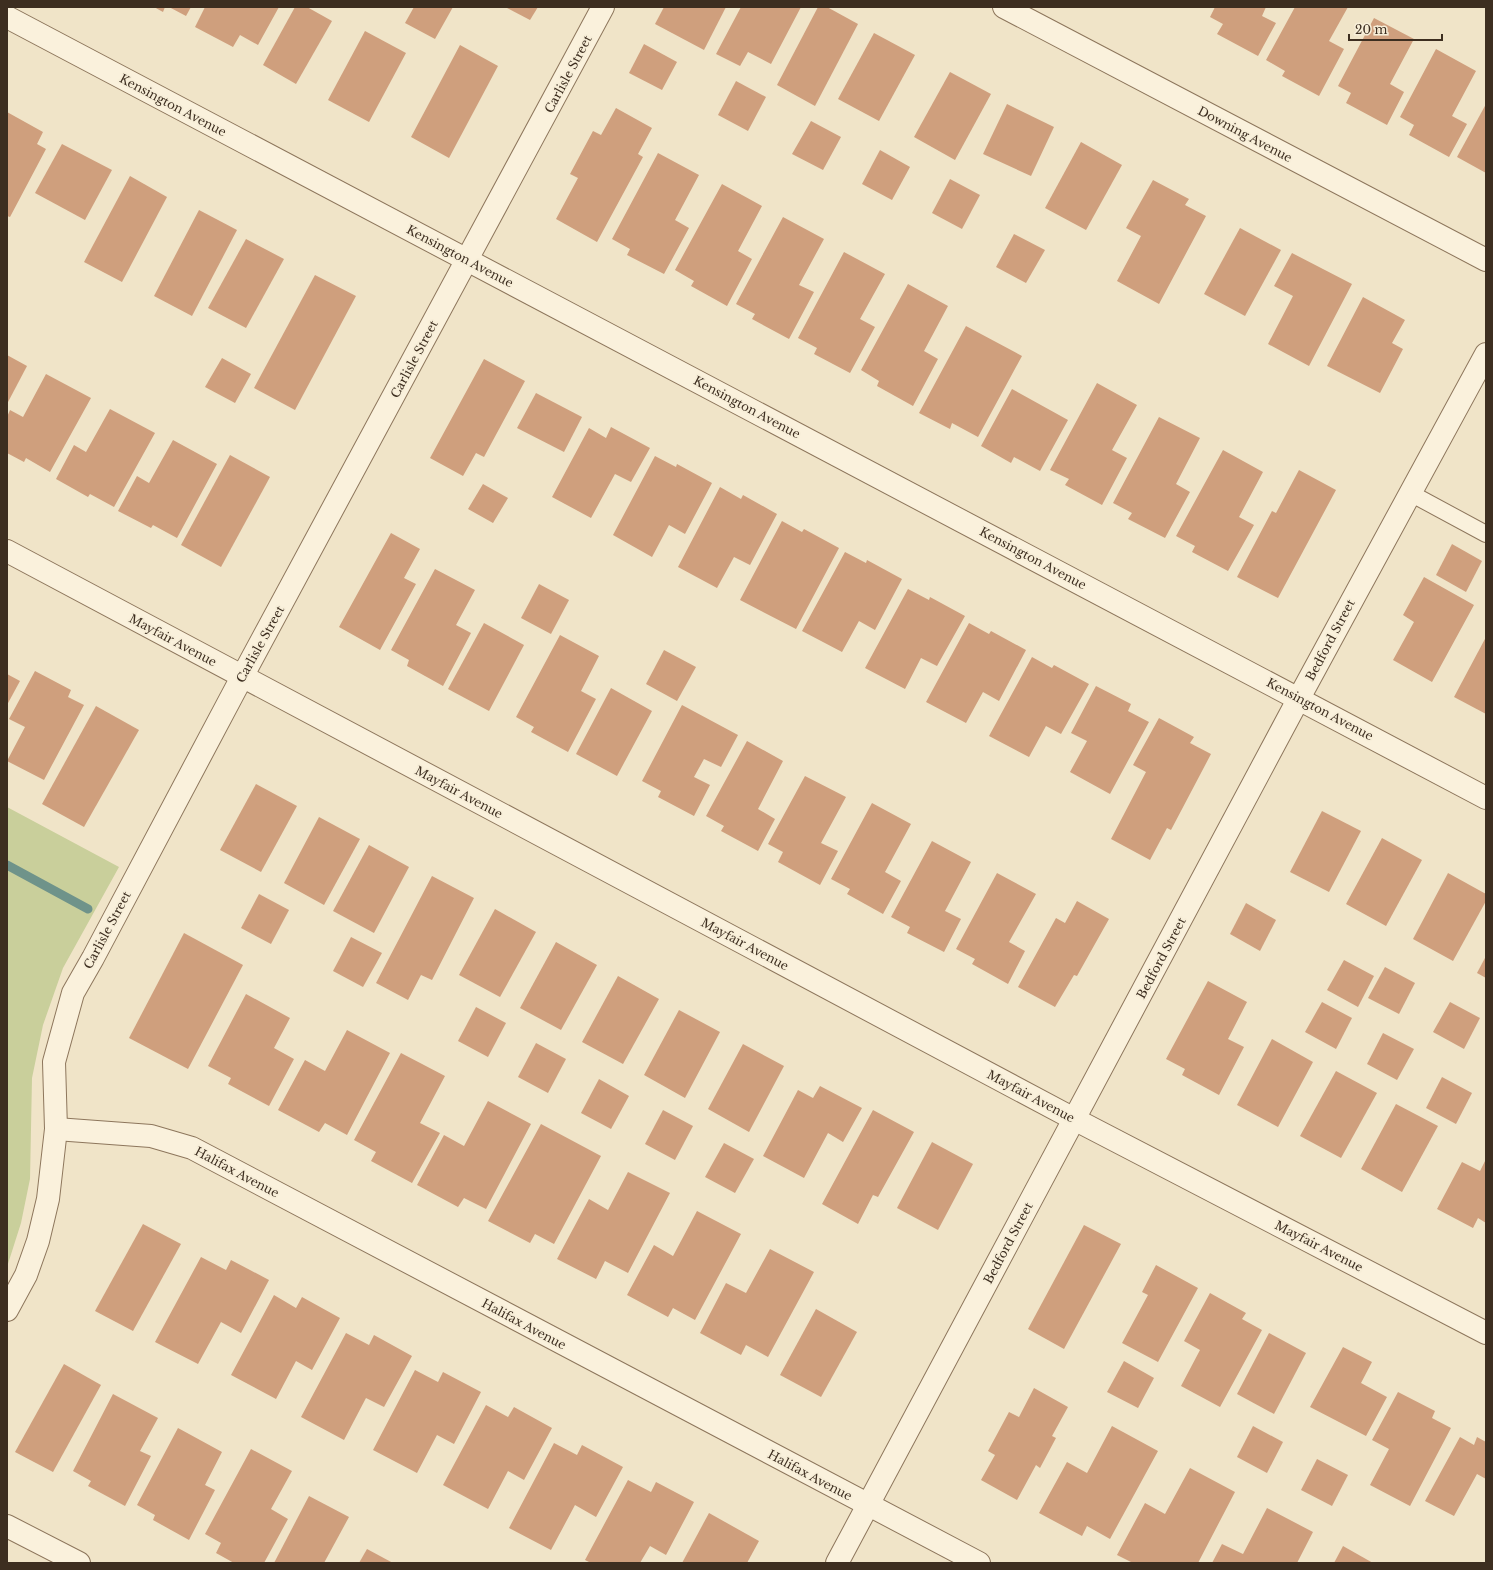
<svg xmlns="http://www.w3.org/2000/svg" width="1493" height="1570" font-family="'Libre Baskerville',serif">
  <rect width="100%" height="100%" fill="#f0e4c8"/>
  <path fill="#c9cf9b" d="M7,807l112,60 -56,101 -20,57 -11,53 -2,101 -9,44 -14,44z"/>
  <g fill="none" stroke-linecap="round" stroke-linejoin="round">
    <path stroke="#6f938a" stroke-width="9" d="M7,865l81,44"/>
  </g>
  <g fill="#cf9f7d">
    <path d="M154,7h11l-2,5z"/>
    <path d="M169,7h22l-5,9z"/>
    <path d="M205,7h74l-21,38 -18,-10 -7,12 -38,-20z"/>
    <path d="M295,7h12l25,14 -36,63 -33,-19z"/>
    <path d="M414,7h39l-18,32 -30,-16z"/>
    <path d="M505,7h33l-8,13z"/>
    <path d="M664,7h62l-22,43 -49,-26z"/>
    <path d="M741,7h60l-30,57 -23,-12 -8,14 -24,-12z"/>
    <path d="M818,7h9l31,17 -43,82 -38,-21z"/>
    <path d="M1215,7h51l-4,9 14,7 -18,33 -41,-22 6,-10 -13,-7z"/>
    <path d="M1295,7h53l-19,34 15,8 -25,47 -37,-20 3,-5 -19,-11z"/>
    <path d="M1374,18l40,21 -24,45 14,8 -17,33 -41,-22 5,-10 -13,-7z"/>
    <path d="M365,31l41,22 -37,69 -41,-22z"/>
    <path d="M874,33l41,22 -36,66 -41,-22z"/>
    <path d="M644,44l33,18 -15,28 -33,-17z"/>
    <path d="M460,45l38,21 -49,92 -38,-21z"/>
    <path d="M1436,49l40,22 -24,45 15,8 -18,33 -40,-22 5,-10 -14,-8z"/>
    <path d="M950,72l41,22 -36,66 -41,-23z"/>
    <path d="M736,81l30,16 -18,34 -30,-16z"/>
    <path d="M1007,104l47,23 -23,49 -48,-22z"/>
    <path d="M1486,104v69l-29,-16z"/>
    <path d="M616,108l36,20 -14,26 5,3 -46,85 -41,-23 22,-41 -8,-4 23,-43 8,4z"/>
    <path d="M7,112l36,20 -6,12 9,5 -36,68 -3,-1z"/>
    <path d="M811,121l30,16 -18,33 -31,-16z"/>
    <path d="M1081,142l41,23 -36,65 -41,-22z"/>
    <path d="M62,144l50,26 -27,50 -50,-27z"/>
    <path d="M880,150l30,17 -18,33 -30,-16z"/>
    <path d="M658,153l41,22 -24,45 14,8 -25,46 -37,-19 3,-6 -18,-10z"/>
    <path d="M130,176l37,21 -45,85 -38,-20z"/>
    <path d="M950,179l30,16 -18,34 -30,-16z"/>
    <path d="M1153,180l36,19 -4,6 21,11 -47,88 -42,-23 24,-45 -15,-8z"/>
    <path d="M722,184l40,22 -24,45 14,8 -25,47 -36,-20 3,-5 -19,-11z"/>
    <path d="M199,210l38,20 -45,86 -38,-20z"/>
    <path d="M783,217l41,22 -25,46 15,7 -25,47 -37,-20 3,-5 -19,-10z"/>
    <path d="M1240,228l41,22 -36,66 -41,-22z"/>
    <path d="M1014,234l31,16 -19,33 -30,-16z"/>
    <path d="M246,239l38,20 -38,69 -38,-20z"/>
    <path d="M844,252l41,22 -25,45 15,8 -25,46 -36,-19 3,-6 -19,-10z"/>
    <path d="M1292,253l60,31 -43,82 -41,-22 25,-48 -19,-10z"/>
    <path d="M315,275l41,21 -61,114 -41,-22z"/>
    <path d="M908,284l40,22 -24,45 14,8 -25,47 -36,-20 2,-5 -18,-11z"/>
    <path d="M1363,297l42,23 -13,23 11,6 -23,44 -53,-27z"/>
    <path d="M966,326l56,30 -44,81 -26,-14 -2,6 -31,-16z"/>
    <path d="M7,355l20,11 -20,38z"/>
    <path d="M222,358l29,16 -16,29 -30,-16z"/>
    <path d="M484,359l41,22 -41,76 -8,-4 -13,23 -33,-18z"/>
    <path d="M46,374l45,24 -41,74 -24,-14 -2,4 -17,-9v-36l3,-7 13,7z"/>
    <path d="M1097,383l40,22 -25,45 15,8 -25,47 -37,-20 4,-6 -19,-9z"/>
    <path d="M1012,389l56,31 -28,51 -26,-14 -3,6 -30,-17z"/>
    <path d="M536,393l46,24 -18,35 -47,-24z"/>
    <path d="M110,409l45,24 -41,74 -24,-13 -2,3 -32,-18 18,-34 12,7z"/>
    <path d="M1159,417l41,21 -24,46 14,8 -25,46 -37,-19 4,-6 -19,-10z"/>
    <path d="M611,427l39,21 -19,34 -16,-8 -24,44 -39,-21 37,-69 17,10z"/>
    <path d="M173,440l44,24 -40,74 -24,-13 -2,3 -33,-17 19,-35 12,7z"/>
    <path d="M1223,450l40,22 -24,45 15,8 -26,46 -36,-19 3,-6 -19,-10z"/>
    <path d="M230,455l40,22 -49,90 -40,-22z"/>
    <path d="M655,456l21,11 1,-3 35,19 -27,51 -16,-9 -17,32 -39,-22z"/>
    <path d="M1299,470l37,20 -58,108 -41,-21 35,-66 4,2z"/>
    <path d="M483,484l25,14 -15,25 -25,-14z"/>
    <path d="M720,487l21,12 2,-4 34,19 -27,51 -16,-8 -17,31 -39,-21z"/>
    <path d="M782,521l20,11 2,-3 35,19 -43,81 -56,-29z"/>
    <path d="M391,533l29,16 -16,29 12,6 -36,66 -41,-23z"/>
    <path d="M1452,544l30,17 -16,31 -30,-17z"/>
    <path d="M845,552l21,11 1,-3 35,19 -27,51 -16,-9 -17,31 -40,-21z"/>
    <path d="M435,569l40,21 -19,35 15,8 -28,53 -36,-20 2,-6 -18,-10z"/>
    <path d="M1424,577l50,28 -42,77 -39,-22 21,-38 -11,-7z"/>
    <path d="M539,584l30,16 -18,34 -30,-16z"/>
    <path d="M908,589l21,11 1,-3 35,19 -28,50 -16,-8 -16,31 -40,-21z"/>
    <path d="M484,623l40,22 -35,66 -41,-22z"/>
    <path d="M969,623l20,11 2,-3 35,19 -27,51 -16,-9 -17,31 -40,-21z"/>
    <path d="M560,635l39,21 -18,35 15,8 -28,53 -37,-20 3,-5 -18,-10z"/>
    <path d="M1486,637v77l-32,-17z"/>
    <path d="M664,650l32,17 -19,34 -31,-17z"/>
    <path d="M1032,657l20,11 2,-3 35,19 -28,50 -15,-8 -17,31 -40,-21z"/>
    <path d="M35,671l36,19 -3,7 16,8 -40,75 -37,-19 18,-34 -16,-8z"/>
    <path d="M7,674l13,7 -13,24z"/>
    <path d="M1096,686l35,18 -3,7 21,11 -39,72 -40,-22 17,-31 -16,-8z"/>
    <path d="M611,688l41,23 -35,65 -41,-22z"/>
    <path d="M682,705l56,30 -17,32 -17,-8 -10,18 16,8 -16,31 -36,-19 3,-6 -19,-10z"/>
    <path d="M96,706l43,24 -55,97 -42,-23z"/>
    <path d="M1159,718l35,19 -4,6 21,11 -40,76 -4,-2 -17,32 -39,-21 35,-67 -13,-7z"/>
    <path d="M747,741l36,20 -25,48 17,10 -17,32 -37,-20 3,-5 -18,-10z"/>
    <path d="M805,776l41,21 -25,46 17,8 -18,34 -42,-23 5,-10 -15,-8z"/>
    <path d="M256,784l41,22 -36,66 -41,-22z"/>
    <path d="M872,803l39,21 -26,48 16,9 -18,33 -36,-20 3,-5 -19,-10z"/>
    <path d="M1322,811l39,20 -32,61 -39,-20z"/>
    <path d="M319,817l41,22 -36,66 -40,-22z"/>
    <path d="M1382,838l40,22 -36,66 -40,-22z"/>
    <path d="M932,841l39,21 -26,49 16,8 -17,33 -37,-19 3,-6 -19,-10z"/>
    <path d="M369,845l40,22 -35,66 -41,-22z"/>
    <path d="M997,873l39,21 -27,48 16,9 -17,33 -36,-20 3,-5 -19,-10z"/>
    <path d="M1448,873l38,21v7l-33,60 -40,-22z"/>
    <path d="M432,876l42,22 -42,82 -11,-5 -13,25 -32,-17z"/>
    <path d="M259,894l30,16 -18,34 -30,-16z"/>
    <path d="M1077,901l32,18 -32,57 -3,-1 -19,32 -37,-20 38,-69 9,5z"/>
    <path d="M1246,903l30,17 -16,31 -30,-17z"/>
    <path d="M495,909l41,23 -36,65 -41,-22z"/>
    <path d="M184,933l59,32 -55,104 -59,-31z"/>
    <path d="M351,937l31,16 -19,34 -30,-16z"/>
    <path d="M556,942l41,23 -36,65 -41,-22z"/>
    <path d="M1486,956v22l-9,-5z"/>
    <path d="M1344,960l30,16 -16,31 -31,-17z"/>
    <path d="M1385,967l30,16 -16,31 -31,-16z"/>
    <path d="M618,976l41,23 -36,65 -41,-22z"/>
    <path d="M1208,981l39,21 -19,37 16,8 -25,48 -37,-20 3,-6 -19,-10z"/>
    <path d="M246,994l44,24 -16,30 20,11 -25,47 -41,-22 3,-6 -23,-12z"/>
    <path d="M1322,1002l30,16 -16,31 -31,-17z"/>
    <path d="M1450,1002l30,16 -16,31 -31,-17z"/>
    <path d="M476,1007l30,16 -18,34 -30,-16z"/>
    <path d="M679,1010l41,22 -35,66 -41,-23z"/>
    <path d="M347,1030l43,23 -43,82 -22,-12 -6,9 -41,-22 27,-50 20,11z"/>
    <path d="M1383,1033l31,16 -17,31 -30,-16z"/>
    <path d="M1272,1039l41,23 -35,65 -41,-22z"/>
    <path d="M536,1043l30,16 -18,34 -30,-16z"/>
    <path d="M743,1044l41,22 -35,66 -41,-23z"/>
    <path d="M401,1053l44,23 -25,47 20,10 -28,50 -41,-22 5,-9 -22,-12z"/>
    <path d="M1336,1071l41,22 -36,65 -41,-22z"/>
    <path d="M1442,1077l30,16 -16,31 -30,-16z"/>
    <path d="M599,1079l30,17 -18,33 -30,-16z"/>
    <path d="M820,1086l42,22 -19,34 -15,-9 -24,45 -41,-22 35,-66 15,8z"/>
    <path d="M488,1101l43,23 -45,85 -22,-11 -6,9 -41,-22 27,-50 20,11z"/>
    <path d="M1396,1104l42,22 -36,66 -41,-23z"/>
    <path d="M663,1110l30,16 -18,34 -30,-16z"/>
    <path d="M873,1110l41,22 -36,65 -5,-2 -15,29 -36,-20z"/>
    <path d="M541,1124l60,32 -47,88 -19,-10 -5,9 -42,-22z"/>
    <path d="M932,1142l41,22 -35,66 -41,-22z"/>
    <path d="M724,1143l30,16 -19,34 -30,-16z"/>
    <path d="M1486,1159v64l-8,-5 -5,10 -36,-19 25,-47 18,9z"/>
    <path d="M628,1172l42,21 -42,80 -23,-12 -9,18 -39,-20 32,-60 19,11z"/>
    <path d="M697,1211l44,23 -46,86 -22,-12 -5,9 -41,-22 27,-50 19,11z"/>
    <path d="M143,1224l38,20 -48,87 -38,-20z"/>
    <path d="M1084,1225l37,19 -57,105 -36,-20z"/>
    <path d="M770,1249l44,23 -46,85 -22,-12 -5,10 -41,-22 26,-50 20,10z"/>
    <path d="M201,1257l25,13 5,-10 38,20 -28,53 -20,-11 -23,42 -43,-22z"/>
    <path d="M1156,1265l42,23 -40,74 -36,-19 26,-48 -6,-3z"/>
    <path d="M1210,1293l36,20 -4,6 20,11 -42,77 -39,-21 19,-36 -16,-9z"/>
    <path d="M274,1295l22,13 6,-11 38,21 -28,52 -16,-9 -20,38 -45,-24z"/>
    <path d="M816,1309l41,23 -36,65 -41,-22z"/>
    <path d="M346,1333l23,12 5,-10 38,21 -28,51 -18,-9 -22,42 -43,-23z"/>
    <path d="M1269,1333l37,20 -32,61 -37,-20z"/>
    <path d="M1343,1347l29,15 -11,21 26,14 -21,39 -56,-29z"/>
    <path d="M1124,1361l30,17 -16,30 -31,-16z"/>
    <path d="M64,1364l37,21 -48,87 -38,-20z"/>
    <path d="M415,1370l23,12 5,-10 38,20 -27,52 -17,-9 -20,38 -44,-23z"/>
    <path d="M1034,1388l34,19 -16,29 4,2 -16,30 -4,-3 -19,35 -36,-20 14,-25 -7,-4 21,-39 10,5z"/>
    <path d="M1398,1392l37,19 -3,7 19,10 -41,78 -40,-21 19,-36 -17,-9z"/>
    <path d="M113,1394l45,24 -18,33 11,5 -26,50 -37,-20 3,-5 -18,-10z"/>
    <path d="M486,1405l22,12 6,-10 38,21 -28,52 -16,-9 -20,38 -45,-24z"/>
    <path d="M1112,1426l46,25 -48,88 -23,-13 -5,10 -43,-23 28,-51 20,11z"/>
    <path d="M1253,1426l30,16 -16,31 -30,-16z"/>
    <path d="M178,1428l44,24 -17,33 10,5 -26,50 -36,-20 2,-5 -18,-10z"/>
    <path d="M1460,1437l14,8 3,-8 9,5v37l-9,-5 -23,42 -29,-15z"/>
    <path d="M554,1443l23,12 5,-10 41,22 -27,50 -21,-12 -24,45 -42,-22z"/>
    <path d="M251,1449l41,22 -21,38 17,10 -24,44h-30l-18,-10 5,-10 -16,-9z"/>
    <path d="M1317,1459l31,16 -16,31 -31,-16z"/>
    <path d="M1190,1468l45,24 -37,71h-65l-16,-8 28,-52 20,11z"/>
    <path d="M628,1480l23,12 5,-10 38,20 -28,53 -16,-9 -10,17h-49l-6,-3z"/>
    <path d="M309,1496l40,21 -25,46h-50z"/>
    <path d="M1267,1508l46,24 -16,31h-85l10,-19 21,10z"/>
    <path d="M709,1513l50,28 -12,22h-65z"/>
    <path d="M1343,1546l30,17h-39z"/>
    <path d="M367,1549l26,14h-34z"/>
  </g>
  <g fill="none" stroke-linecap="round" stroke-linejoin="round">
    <defs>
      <path id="lane" d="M1410,493l76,41"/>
      <g id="street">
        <path d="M1004,7l482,253"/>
        <path d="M7,17l1479,781"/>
        <path d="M7,551l1067,568 412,214"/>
        <path d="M56,1129l95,7 41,12 787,415"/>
        <path d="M7,1310l19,-35 12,-34 10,-42 8,-70 -2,-67 19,-69 20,-35 149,-281 361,-670"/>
        <path d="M7,1526l72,37"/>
        <path d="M837,1563l462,-865 187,-344"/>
      </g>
    </defs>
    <use href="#lane" stroke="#8d765c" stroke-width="18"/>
    <use href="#street" stroke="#8d765c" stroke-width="24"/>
    <use href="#lane" stroke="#faf1dc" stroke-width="16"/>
    <use href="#street" stroke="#faf1dc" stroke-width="22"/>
  </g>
  <g text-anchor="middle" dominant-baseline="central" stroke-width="3.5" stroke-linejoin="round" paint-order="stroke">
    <g font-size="12" fill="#3d2e20" stroke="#f7eed8">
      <text transform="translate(568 74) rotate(-62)">Carlisle Street</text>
      <text transform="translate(173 105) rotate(28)">Kensington Avenue</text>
      <text transform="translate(1245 134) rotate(28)">Downing Avenue</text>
      <text transform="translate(460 256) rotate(28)">Kensington Avenue</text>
      <text transform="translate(414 359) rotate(-62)">Carlisle Street</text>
      <text transform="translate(747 407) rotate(28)">Kensington Avenue</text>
      <text transform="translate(1033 558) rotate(28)">Kensington Avenue</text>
      <text transform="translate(173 640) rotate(28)">Mayfair Avenue</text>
      <text transform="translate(1330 640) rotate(-62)">Bedford Street</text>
      <text transform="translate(260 644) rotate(-61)">Carlisle Street</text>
      <text transform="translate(1320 709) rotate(28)">Kensington Avenue</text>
      <text transform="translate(459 792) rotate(28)">Mayfair Avenue</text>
      <text transform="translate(107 930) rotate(-62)">Carlisle Street</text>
      <text transform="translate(745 944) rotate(28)">Mayfair Avenue</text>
      <text transform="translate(1161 958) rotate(-62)">Bedford Street</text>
      <text transform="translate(1031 1096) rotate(28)">Mayfair Avenue</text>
      <text transform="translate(237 1172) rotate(28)">Halifax Avenue</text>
      <text transform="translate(1008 1243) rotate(-62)">Bedford Street</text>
      <text transform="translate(1319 1246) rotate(27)">Mayfair Avenue</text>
      <text transform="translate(524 1324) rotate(28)">Halifax Avenue</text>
      <text transform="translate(810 1475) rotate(28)">Halifax Avenue</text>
    </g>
  </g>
  <rect width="1493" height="1570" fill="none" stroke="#3d2e20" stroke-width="16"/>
  <path d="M1349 34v6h93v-6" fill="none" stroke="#3d2e20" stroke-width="2"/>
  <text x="1355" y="34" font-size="12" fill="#3d2e20" stroke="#f7eed8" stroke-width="3" paint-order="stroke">20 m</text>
</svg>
